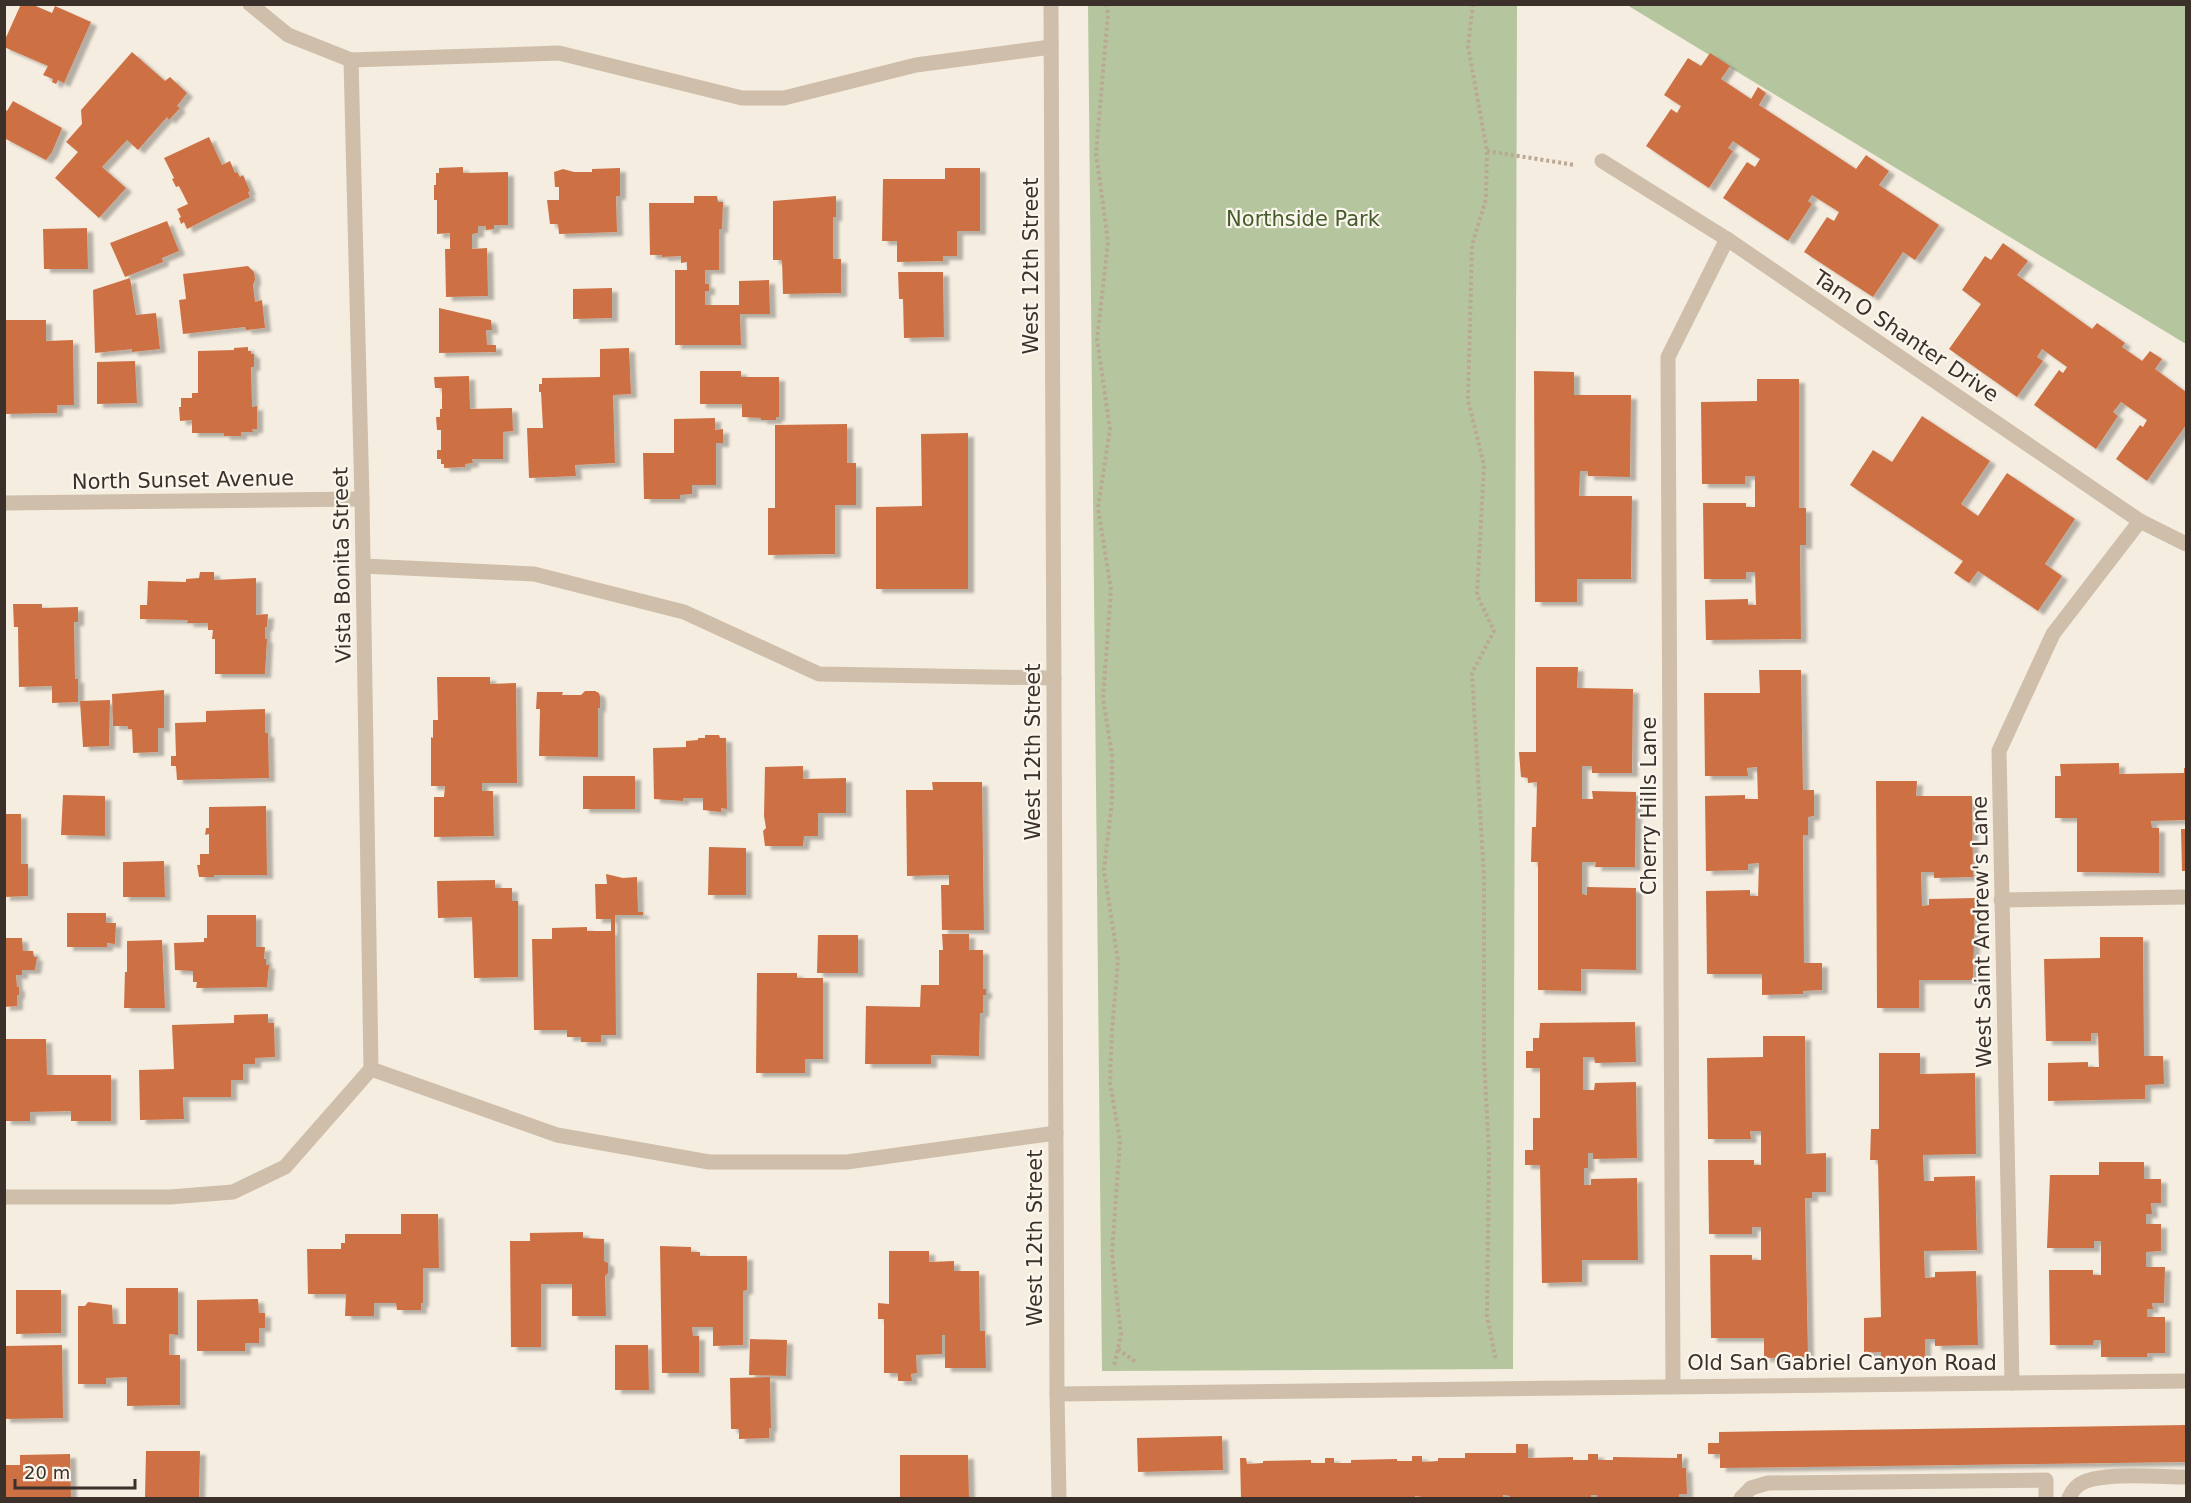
<svg xmlns="http://www.w3.org/2000/svg" width="2191" height="1503" font-family="'DejaVu Sans',sans-serif">
  <defs>
    <filter id="shadow"><feDropShadow dx="6" dy="4" stdDeviation="1.5" flood-color="#0004"/></filter>
  </defs>
  <rect width="100%" height="100%" fill="#f5ede0"/>
  <g fill="#b5c59e">
    <path d="M1088,5h429l-4,1364 -411,2z"/>
    <path d="M1627,5h559v339z"/>
  </g>
  <g fill="#cd7145" filter="url(#shadow)">
    <path d="M21,4h10l21,9 3,-7 36,16 -27,61 -6,-3 -2,4 -4,-2 1,-3 -10,-4 5,-9 -44,-19v-5z"/>
    <path d="M132,52l33,29 5,-4 17,16 -10,13 3,2 -11,12 -2,-3 -29,33 -11,-10 -25,27 24,21 -27,30 -44,-40 23,-26 -12,-10 16,-18 -1,-14z"/>
    <path d="M1710,53l20,13 -9,13 30,20 7,-12 8,6 -7,12 97,64 10,-14 23,16 -10,14 60,40 -24,35 -12,-8 -30,45 -69,-45 23,-35 7,4 5,-9 -27,-17 -4,6 4,3 -24,37 -65,-43 24,-36 8,5 5,-8 -27,-18 -5,7 5,3 -24,37 -63,-42 25,-37 6,4 4,-7 -17,-11 24,-37 13,8z"/>
    <path d="M13,101l49,27 -10,24 -6,8 -42,-22v-27l1,-2 2,2z"/>
    <path d="M209,137l13,28 8,-4 5,12 2,-1 3,5 3,-2 7,16 -2,1 2,5 -63,32 -3,-7 -3,2 -2,-6 2,-1 -4,-8 11,-5 -9,-18 -3,1 -4,-8 2,-1 -10,-20z"/>
    <path d="M463,167v6l45,-1v53h-14v4l-8,1v-4h-8v7l-6,1v15l15,-1 1,48 -42,1 -1,-48h5v-16l-13,1v-34h-3v-15h2v-12h3v-5z"/>
    <path d="M620,168v28h-4l1,36 -58,2 -1,-10h-8l-3,-24h12v-13h-4l-1,-15 9,-3 11,3h18v-3z"/>
    <path d="M945,168h35v63h-23v25h-14v5l-46,1v-21h-15l1,-62h62z"/>
    <path d="M694,196h23l1,6h5l-1,27h-3v41h-14v14h4v7h-4v14h34v-24l30,-1 1,34h-30l1,31h-66v-75h12v-8l-6,1v-7l-19,1v-2h-12l-1,-52h45z"/>
    <path d="M836,196v21h-3v42h8v34l-58,1 -1,-34h-9v-59z"/>
    <path d="M167,221l12,30 -17,7 1,4 -38,15 -15,-34z"/>
    <path d="M87,228l1,41h-44l-1,-40z"/>
    <path d="M2003,243l25,18 -11,14 75,54 5,-6 28,20 -3,4 20,14 8,-10 12,8 -7,10 31,23v33l-39,56 -31,-22 24,-34 3,2 4,-7 -26,-18 -8,10 5,4 -22,33 -62,-44 25,-35 4,3 4,-6 -25,-18 -5,8 6,4 -26,36 -68,-48 32,-45 -19,-14 23,-34 6,4z"/>
    <path d="M248,266l6,6 1,8 -2,5 2,17 7,-2 3,28 -19,2 -1,-3 -62,7 -4,-34 7,-1 -3,-25z"/>
    <path d="M898,272h45l1,65 -40,1 -1,-39h-4z"/>
    <path d="M130,278l6,37 20,-2 4,36 -28,3v-3l-37,4 -2,-63z"/>
    <path d="M612,288v30l-39,1v-30z"/>
    <path d="M439,308l52,12 1,10h-6l1,15h9v7l-57,1z"/>
    <path d="M4,320h42v21l27,-1 1,65h-17v8l-53,1z"/>
    <path d="M248,347v4h3v3h3v13h-3l1,40 5,-1v23h-5l1,3h-12v4h-17v-3h-32v-13l-12,1 -1,-14h2v-9h11v-5h6v-42l36,-1v-2z"/>
    <path d="M629,348l2,46 -18,1 2,68 -40,2 1,11 -47,2 -2,-50h16l-2,-36h-2v-8h3v-6l58,-1v-28z"/>
    <path d="M135,361l2,42 -40,1v-42z"/>
    <path d="M700,371h41v6h38v40h-3v3h-15v-2l-19,-1v-13h-42z"/>
    <path d="M1534,371l40,1v23h57l-1,82 -42,-1v-5h-8l-1,25h53l-1,83h-54v23h-42z"/>
    <path d="M469,376l1,33 42,-1 1,23 -10,1v27h-31l1,4 -8,1v3l-21,1v-4h-3v-5h-4v-9h4v-20h-4l-1,-13h4v-8h2v-21h-7l-1,-11z"/>
    <path d="M1757,379h42v129h7v37h-6l1,94 -95,1 -1,-40 43,-1v6h8l-1,-33h-9v7h-42l-1,-76h43v4h9v-31h-10v8h-43l-1,-82 56,-1z"/>
    <path d="M1922,416l68,45 -29,43 17,12 29,-43 68,46 -30,45 17,12 -24,35 -60,-40 -9,12 -15,-10 9,-12 -113,-76 23,-35 19,12z"/>
    <path d="M715,418v12l8,-1v14h-7v42h-24v9l-12,1v4h-36l-1,-46h31v-34z"/>
    <path d="M847,424v39h9v42h-21v49l-67,1v-47h7v-83z"/>
    <path d="M968,433v156h-92v-82l46,-1 -1,-72z"/>
    <path d="M200,572h14v8l42,-2v37l12,-1 -1,13h-2v12h2l-2,35h-50v-35h-3l1,-9h-5v-7h-21l1,-3 -48,-1v-14h7l1,-24 38,1v-3l13,-1z"/>
    <path d="M13,604h29v4l36,-1v15h-4l1,57h3v23l-26,1v-17l-33,1 -1,-60h-4z"/>
    <path d="M1536,667h42l-1,21 56,1 -1,84h-40v-7h-10v33h11l-1,-8 44,1 -1,75h-40l1,-5h-14v32l5,1v-8l49,1v82l-55,-1v22l-43,-1v-128h-7l1,-35h4l1,-45 -9,1v-5l-7,-1 -2,-25h17z"/>
    <path d="M1759,670h42l2,120h11v26l-6,1v18h-5l1,128h18v27l-19,1v3l-41,1v-21h-55l-1,-83 44,-1v6h8l1,-33 -11,1v6l-42,1 -1,-75 40,-1v4h13l-1,-32 -10,1 1,8h-43l-1,-83h56z"/>
    <path d="M437,677h53v7l26,-1 1,100h-35v8h11l1,45 -60,1v-40h10l1,-11h-14v-49l2,1v-18h5z"/>
    <path d="M164,690v38h-6v24l-25,1 -1,-24h-4v-3h-15l-1,-32z"/>
    <path d="M585,691h10l4,2 1,4v11h-2v49l-59,-1 1,-47h-4l1,-17h26l-1,3h19z"/>
    <path d="M110,700l-1,46 -26,1 -3,-46z"/>
    <path d="M265,709v24h3l1,45 -92,2 -1,-14h-5v-10h5l-1,-33 31,-1v-11z"/>
    <path d="M705,735h14l1,3h6l1,71 -6,-1v4l-18,-2v-12h-20v3l-29,-2 -1,-51 33,-1v-6l12,-1v-2h7z"/>
    <path d="M2119,763v11l65,-1v-5h2v52l-35,1 1,7h7v45l-82,-1v-54h-22v-42h6l-1,-12z"/>
    <path d="M803,766v13l43,-1v35h-28v23h-14l-1,10h-38l-2,-15 3,-3 -2,-12 1,-49z"/>
    <rect x="583" y="776" width="52" height="33"/>
    <path d="M1876,781h41l-1,15h56l1,81 -39,1v-6h-13l1,34 7,-1v-6l46,-1 -2,82h-54v28h-42z"/>
    <path d="M932,782h50l2,148h-42l-1,-45h8v-10l-42,1 -1,-86h27z"/>
    <path d="M63,795l42,1v40l-44,-1z"/>
    <path d="M266,806l1,69h-53v2h-15l-2,-12h3v-11h9v-20l-4,1 1,-7h3v-21z"/>
    <path d="M4,814h17v50h7v32l-24,1z"/>
    <path d="M2181,829h5v42h-4z"/>
    <path d="M709,847l37,1v47h-38z"/>
    <path d="M164,861l1,36h-42v-35z"/>
    <path d="M606,874l17,4 14,-1 1,35h5v3h-28l1,120h-15v7h-20v-5h-14v-7h-33l-2,-91h20v-11l35,-1v4h24v-12h-15l-1,-35h12z"/>
    <path d="M495,880v8h17v13h6v76l-44,1 -2,-61 -34,1 -1,-37z"/>
    <path d="M67,913h39v10h10l-1,21 -8,-1v4h-40z"/>
    <path d="M207,915h49v32h9l-1,12h2v6h3l-2,22 -71,1 1,-6h-4v-11l-18,-1 -1,-27 30,-1v-4h3z"/>
    <path d="M942,934h27v16h14v39h3v6h-3v18h-3l-1,43 -48,-1v9h-66l1,-58 54,1 1,-22h18v-35h4z"/>
    <path d="M818,935h40v38h-41z"/>
    <path d="M2100,937h43l1,119h19l1,28 -19,1v14l-97,2v-38l40,-1v5h11l-1,-34h-7v8h-45l-2,-82 56,-1z"/>
    <path d="M4,938h18l1,13h10l1,6h3l-2,13h-13v5h-6l1,12h2v8h-2v11l-13,1z"/>
    <path d="M162,940l3,68h-41l1,-36h2v-31z"/>
    <path d="M757,973h40v5h26v81h-18v14h-49z"/>
    <path d="M268,1014v9h6l1,34 -20,1v6h-12v16h-12v17h-48l1,22 -44,1 -1,-50 35,-1 -2,-44 62,-2v-8z"/>
    <path d="M1635,1022l1,40 -41,1 -1,-6h-11v33h11l1,-7 41,-1 1,76 -44,1v-6h-5v15h-4v17h7v-6l46,-1 1,82h-56v22l-40,1 -2,-118h-15v-15h8v-32h7v-50h-14v-17h7v-13h6l1,-15z"/>
    <path d="M1763,1036h42l1,118 20,-1v39h-14v6h-7l3,159 -44,1v-20h-53l-1,-83h42v5h9v-33h-9v7h-43l-1,-74h46v5h7v-34h-11l1,8h-43l-1,-81 56,-1z"/>
    <path d="M5,1039h41l1,36h64v46h-40v-10l-41,1v9h-25z"/>
    <path d="M1879,1053h41v21l55,-1 1,81 -53,1 1,26h10v-4l41,-1 2,74 -53,1 1,27 10,-1v-5l41,-1 2,74 -43,1v-7h-10v20l-44,1v-8l-17,1v-35l17,-1 -3,-157h-8l1,-31h8z"/>
    <path d="M2099,1162h45v17h17v24h-10l1,11h-6v10h15v27l-15,1v15h19l-1,36h-12l1,6h-6v8h18v36h-18v4h-46v-17h-7l-1,5h-43l-1,-75h44v5h8v-34h-7v7h-47l3,-73h49z"/>
    <path d="M401,1214h37l1,54h-16v35h-2v7h-24l-1,-7h-22v13h-29l1,-22h-38l-1,-45h34v-6h4v-9h56z"/>
    <path d="M583,1232v6l21,1v22l4,2v10l-3,3 1,40h-34v-32h-31v63h-30l-1,-106h20v-8z"/>
    <path d="M660,1246l31,1v5h9v4h47v34l-4,1v54l-30,1v-19h-21l1,9h6v37h-37z"/>
    <path d="M889,1251h40v11l25,-1v10h25l1,60h5l1,37h-41v-33h-3v19l-26,1 1,18 -6,1 1,7h-14v-8h-14v-54h-6v-16l11,1z"/>
    <path d="M126,1288h52v47l-9,-1v21h11v50l-53,1v-29l-21,1v6h-28v-78h7l3,-4 24,3 1,19h13z"/>
    <path d="M16,1290h45v43l-45,1z"/>
    <path d="M258,1299l1,14h6v15h-6v15h-14v8h-48v-51z"/>
    <path d="M750,1339l37,1 -1,36 -37,-1z"/>
    <path d="M62,1345l1,73 -59,1v-73z"/>
    <path d="M615,1345h33l1,45h-34z"/>
    <path d="M770,1377l1,51h-2v10l-30,1v-10h-8l-1,-51z"/>
    <path d="M2186,1425v37l-466,6v-14h-12v-11h11v-11z"/>
    <path d="M1222,1436l1,34 -85,2 -1,-34z"/>
    <path d="M1516,1444h12v14l45,-1v3h15v-6h10v6h15v-3l64,1v-4h5v14h4l1,26h-8v4h-82v-3h-6v3h-81v-2l-7,-1v3h-81v-1l-7,-1v2h-174l-1,-40h6l1,6 16,-1v-2l48,-1v3h14v-5h9v5h17v-3l46,-1v2h15v-5h10v6l16,-1v-3h27v-5h51z"/>
    <path d="M146,1451h54l-1,47h-54z"/>
    <path d="M70,1454l1,44h-67v-33h16v-10z"/>
    <path d="M900,1455h68l1,43h-69z"/>
  </g>
  <g fill="none" stroke-linecap="round" stroke-linejoin="round">
    <g stroke="#baa894" stroke-width="4" stroke-dasharray="3 3" stroke-linecap="butt">
      <path d="M1106,4l2,10 -12,139 12,89 -11,97 13,90 -12,79 13,82 -8,108 9,58v45l-8,69 14,91 -6,70 -2,52 10,58 -8,113 9,81 -7,31"/>
      <path d="M1473,4l-5,42 19,105 -1,48 -14,46 -4,155 16,65 -7,130 17,36 -22,42 12,205v180l5,95 -2,163 9,45"/>
      <path d="M1487,151l88,14"/>
      <path d="M1118,1349l19,14"/>
    </g>
    <g stroke="#cebeaa" stroke-width="15">
      <path d="M1057,1394l1129,-13"/>
      <path d="M1741,1498l10,-10 17,-5 278,-3v18"/>
      <path d="M2069,1498c3,-7 7,-13 15,-16 22,-10 77,-5 102,-5"/>
    </g>
    <g stroke="#cebeaa" stroke-width="15">
      <path d="M250,4l38,31 63,25 208,-7 183,45h42l132,-33 135,-18"/>
      <path d="M1051,4l6,1390 2,104"/>
      <path d="M351,60l11,439 9,570"/>
      <path d="M1602,161l125,78 413,282 46,23"/>
      <path d="M4,503l358,-4"/>
      <path d="M363,566l171,8 150,38 135,62 235,4"/>
      <path d="M2001,900l185,-3"/>
      <path d="M4,1197h166l63,-5 52,-25 86,-98 186,66 152,27h138l209,-29"/>
      <path d="M2012,1383l-13,-632 54,-117 87,-113"/>
      <path d="M1673,1385l-5,-1028 59,-118"/>
    </g>
  </g>
  <g text-anchor="middle" dominant-baseline="central" stroke-width="4.5" stroke-linejoin="round" paint-order="stroke">
    <g font-size="21" fill="#465c2c" stroke="#fbf6ed">
      <text x="1303" y="219">Northside Park</text>
    </g>
    <g font-size="21" fill="#3b312a" stroke="#fbf6ed">
      <text transform="translate(1031 266) rotate(-90)">West 12th Street</text>
      <text transform="translate(1906 336) rotate(34)">Tam O Shanter Drive</text>
      <text transform="translate(183 480) rotate(-1)">North Sunset Avenue</text>
      <text transform="translate(342 565) rotate(-91)">Vista Bonita Street</text>
      <text transform="translate(1033 752) rotate(-90)">West 12th Street</text>
      <text transform="translate(1649 806) rotate(-90)">Cherry Hills Lane</text>
      <text transform="translate(1982 932) rotate(-91)">West Saint Andrew's Lane</text>
      <text transform="translate(1035 1238) rotate(-90)">West 12th Street</text>
      <text x="1842" y="1363">Old San Gabriel Canyon Road</text>
    </g>
  </g>
  <rect width="2191" height="1503" fill="none" stroke="#3b312a" stroke-width="12"/>
  <path d="M15 1479v9h120v-9" fill="none" stroke="#3b312a" stroke-width="3"/>
  <text x="24" y="1479" font-size="18" fill="#3b312a" stroke="#fbf6ed" stroke-width="4.5" paint-order="stroke">20 m</text>
</svg>
